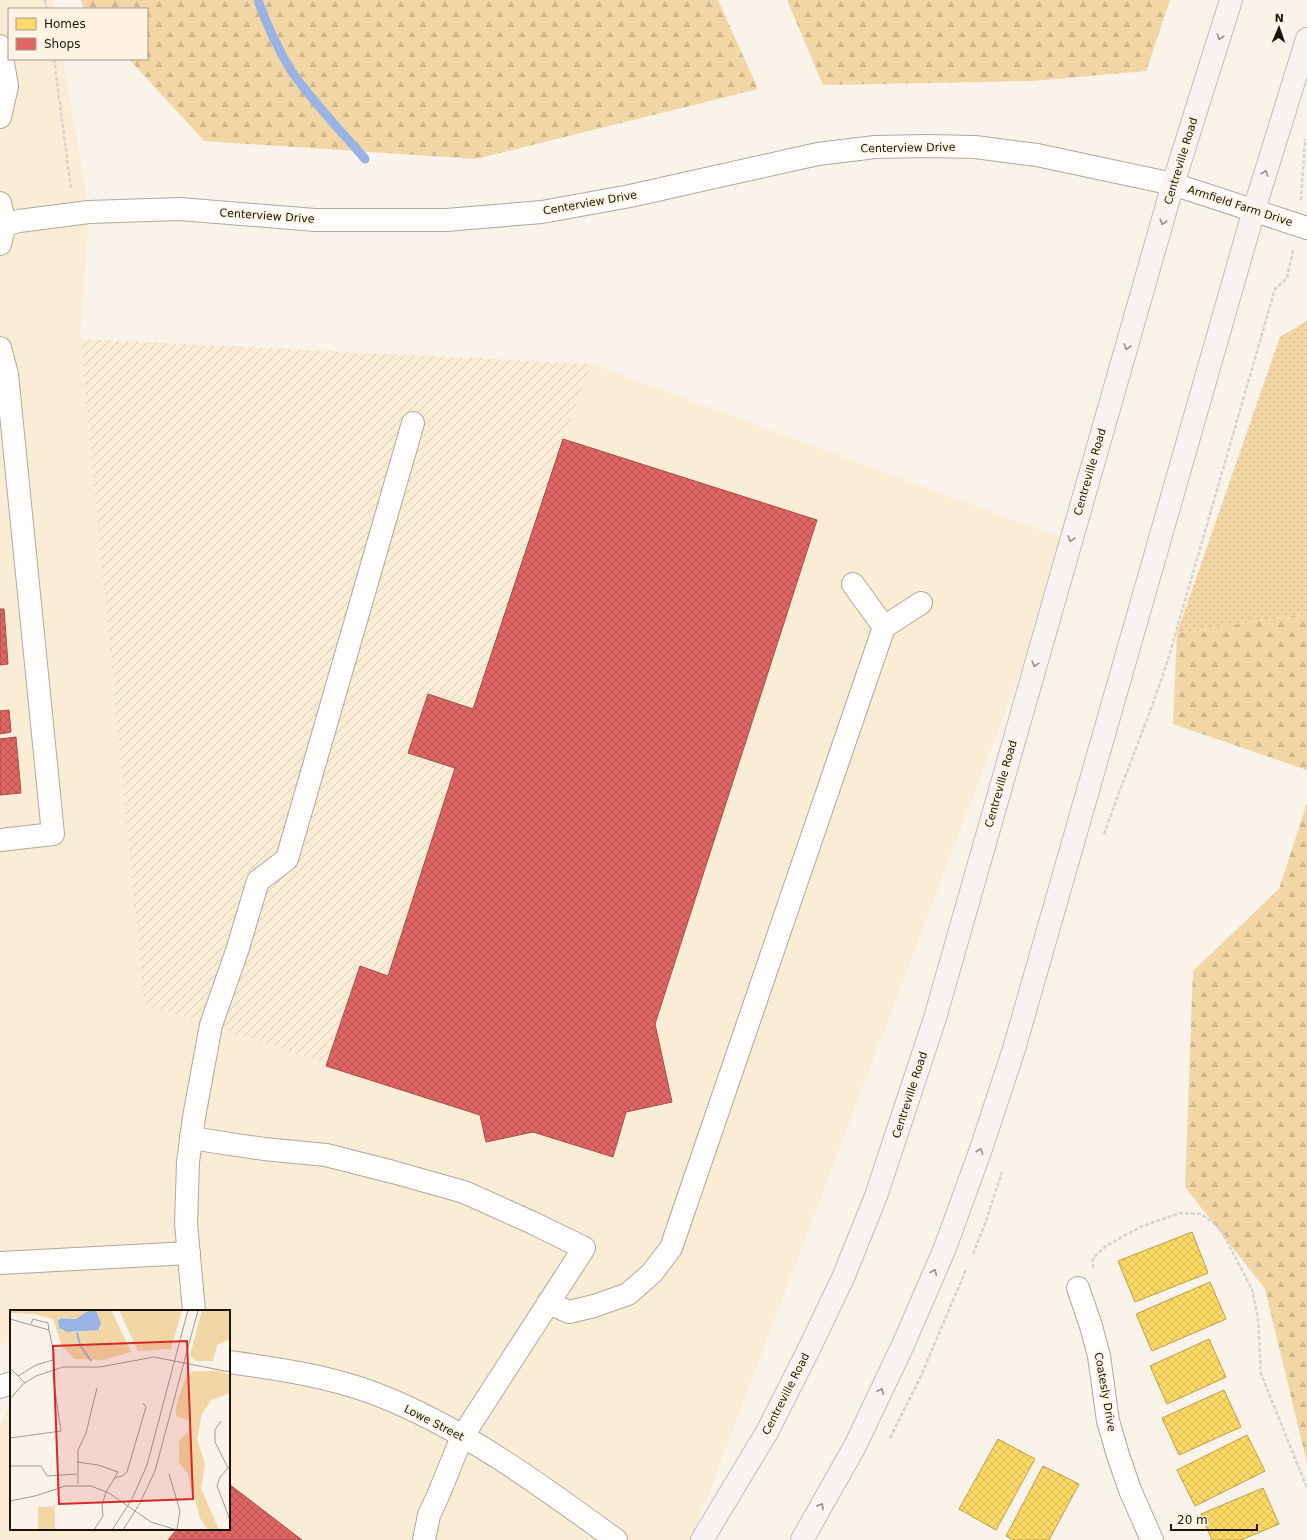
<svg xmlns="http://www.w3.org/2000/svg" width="1307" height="1540" font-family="'DejaVu Sans',sans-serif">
  <defs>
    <pattern id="industrial-furrows" width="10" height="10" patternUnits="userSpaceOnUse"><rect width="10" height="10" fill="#fbecd5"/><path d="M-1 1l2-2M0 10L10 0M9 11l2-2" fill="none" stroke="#d7cab6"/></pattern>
    <pattern id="grass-dots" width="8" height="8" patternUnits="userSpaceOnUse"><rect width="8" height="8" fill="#f2d6a5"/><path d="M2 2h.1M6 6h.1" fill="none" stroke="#cfb78d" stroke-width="1.8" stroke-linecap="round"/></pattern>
    <pattern id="forest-firs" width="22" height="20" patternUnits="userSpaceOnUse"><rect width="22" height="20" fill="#f2d6a5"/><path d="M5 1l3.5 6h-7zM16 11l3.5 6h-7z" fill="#cfb78d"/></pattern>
    <pattern id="homes-cross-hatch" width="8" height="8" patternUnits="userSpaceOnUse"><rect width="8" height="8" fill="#ffd966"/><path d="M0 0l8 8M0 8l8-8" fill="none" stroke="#dab957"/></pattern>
    <pattern id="shops-cross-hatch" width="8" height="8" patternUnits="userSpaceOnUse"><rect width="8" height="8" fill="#e06666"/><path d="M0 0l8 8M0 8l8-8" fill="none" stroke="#b55352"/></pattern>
  </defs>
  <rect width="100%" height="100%" fill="#f9f3ea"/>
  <path fill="#fbecd5" d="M0,0h53l2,9h-46v50h54l26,153 -9,127 64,665 185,60 31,-98 28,9 67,-206 -47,-16 20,-59 45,15 90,-270 29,-75 478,177 -379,999h-691v-116l11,-20v125h218v-218h-218v31l-11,3z"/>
  <path fill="url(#industrial-furrows)" d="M80,339l512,25 -29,75 -90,270 -46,-15 -19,59 47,15 -67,208 -28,-10 -31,98 -185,-60z"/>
  <path fill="url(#grass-dots)" d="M1307,321v293l-130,19 103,-296z"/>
  <g fill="url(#forest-firs)">
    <path d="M81,0h637l40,89 -282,70 -272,-18 -75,-82h18v-50h-63z"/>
    <path d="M787,0h383l-24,71 -114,10 -209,4z"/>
    <path d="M1307,614v156l-134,-46 4,-91z"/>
    <path d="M1307,803v660l-42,-174 -80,-102 8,-216 86,-82z"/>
  </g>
  <g fill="url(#homes-cross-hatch)" stroke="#ba9e4a">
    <path d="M1192,1232l16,41 -73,29 -17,-41z"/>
    <path d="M1210,1282l16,37 -74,32 -16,-37z"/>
    <path d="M1209,1339l17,38 -59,27 -17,-38z"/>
    <path d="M1224,1390l17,37 -62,28 -17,-37z"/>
    <path d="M1247,1435l18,36 -70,35 -18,-36z"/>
    <path d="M998,1439l37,20 -39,71 -37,-21z"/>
    <path d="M1043,1466l36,18 -30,56h-36l-7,-4z"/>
    <path d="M1263,1488l16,36 -38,16h-29l-11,-26z"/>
  </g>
  <g fill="url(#shops-cross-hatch)" stroke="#a54d4a">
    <path d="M563,439l254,81 -162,504 17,78 -46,10 -13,45 -80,-25 -47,10 -6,-27 -154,-49 34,-100 28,10 67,-208 -47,-15 20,-59 45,15z"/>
    <path d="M0,609h4l4,55 -8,1z"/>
    <path d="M9,710l2,22 -11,2v-23z"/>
    <path d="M16,737l5,56 -21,2v-56z"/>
    <path d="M229,1484l73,56h-134l9,-11h52z"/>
  </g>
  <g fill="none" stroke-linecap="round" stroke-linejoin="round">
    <path stroke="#98b3e4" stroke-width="9" d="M258,0c8,23 21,51 34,72 21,30 48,58 73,87"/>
    <defs>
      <g id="minor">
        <path d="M0,46l7,40 -7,31"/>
        <path d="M0,203l5,21 -5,20"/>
        <path d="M0,226l19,-5 70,-9 91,-3 135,11h131l96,-8 88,-16 188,-42 57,-7 52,-1 48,1 62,8 136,29 134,44"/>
        <path d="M0,348l7,26 46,460 -53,6"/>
        <path d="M884,627l37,-24"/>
        <path d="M191,1138l73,11 62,6 67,17 71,20 69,31 51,25 -122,189 -25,61 -8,17 -5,25"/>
        <path d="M0,1263l189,-10"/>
        <path d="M1078,1288l13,38 8,30 9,65 10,34 12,35 22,50"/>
        <path d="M548,1303l21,9 25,-6 34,-12 24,-21 19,-25 213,-621 -31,-43"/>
        <path d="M194,1311l-8,-87 2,-62 6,-45 17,-92 26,-74 21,-70 29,-22 126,-436"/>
        <path d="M229,1362c50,7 100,14 147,32 86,33 166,92 240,146"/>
        <path d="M0,1387l11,-4"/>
      </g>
      <g id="major">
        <path d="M702,1540l65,-108 41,-81 35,-73 33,-82 59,-178 238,-834 58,-184"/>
        <path d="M802,1540l53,-94 48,-101 42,-97 36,-99 33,-100 240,-839 53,-171"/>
      </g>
    </defs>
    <use href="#minor" stroke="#aea8a0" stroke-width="24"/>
    <use href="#major" stroke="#c5bbb6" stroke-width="24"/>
    <g stroke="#d5d4d0" stroke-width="2.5" stroke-dasharray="4 2" stroke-linecap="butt">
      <path d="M45,0l2,9"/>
      <path d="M54,59l17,130"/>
      <path d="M1301,200l4,-61"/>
      <path d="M1104,834c21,-60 46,-118 65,-178l106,-367 12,-11 6,-28"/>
      <path d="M973,1254l12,-30 17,-52"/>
      <path d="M1093,1268v-10l13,-12 34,-19 40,-14 21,1 19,14 32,61 6,30 3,55 46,114"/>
      <path d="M890,1438l30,-60 46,-108"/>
    </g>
    <use href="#minor" stroke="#fefdfc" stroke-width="22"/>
    <use href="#major" stroke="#f8f4f2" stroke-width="22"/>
  </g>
  <defs><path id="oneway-chevron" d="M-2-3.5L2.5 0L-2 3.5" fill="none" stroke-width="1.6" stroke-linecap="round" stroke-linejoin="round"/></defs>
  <g stroke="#948f8a">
    <use href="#oneway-chevron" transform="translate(1220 37) rotate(107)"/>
    <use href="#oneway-chevron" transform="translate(1265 173) rotate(-73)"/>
    <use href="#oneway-chevron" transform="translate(1163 222) rotate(105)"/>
    <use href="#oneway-chevron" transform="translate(1127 347) rotate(106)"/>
    <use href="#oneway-chevron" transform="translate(1071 539) rotate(106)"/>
    <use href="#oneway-chevron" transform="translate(1035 664) rotate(106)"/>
    <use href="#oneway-chevron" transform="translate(980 1151) rotate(-71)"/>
    <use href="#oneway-chevron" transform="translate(934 1272) rotate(-67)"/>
    <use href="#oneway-chevron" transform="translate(881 1391) rotate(-64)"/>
    <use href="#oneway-chevron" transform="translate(821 1506) rotate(-61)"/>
  </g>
  <g text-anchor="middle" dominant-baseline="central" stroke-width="4" stroke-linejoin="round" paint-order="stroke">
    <g font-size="11" fill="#1a140a" stroke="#fff4e4">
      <text transform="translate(908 148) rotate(-1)">Centerview Drive</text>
      <text transform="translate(1181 161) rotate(-73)">Centreville Road</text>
      <text transform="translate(590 203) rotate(-10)">Centerview Drive</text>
      <text transform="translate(1240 206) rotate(18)">Armfield Farm Drive</text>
      <text transform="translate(267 216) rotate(4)">Centerview Drive</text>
      <text transform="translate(1090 472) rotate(-74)">Centreville Road</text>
      <text transform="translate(1001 784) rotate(-74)">Centreville Road</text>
      <text transform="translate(910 1095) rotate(-72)">Centreville Road</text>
      <text transform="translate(1105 1392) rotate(80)">Coatesly Drive</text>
      <text transform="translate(786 1394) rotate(-63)">Centreville Road</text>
      <text transform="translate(434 1423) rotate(27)">Lowe Street</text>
    </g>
  </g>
  <g transform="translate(10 1310)">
    <rect width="220" height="220" fill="#f9f3ea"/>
    <path d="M183,61h27l10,4v18l-19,7 -35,6 10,-30z" fill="#f2d6a5"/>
    <path d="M0,0h80l-12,9 -16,-2 -3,3 3,11 15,1 24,-3 -5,-19h15l20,42 -28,8 -28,-1 -13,-13 -9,-27 -18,-5 -25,-1zM109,0h63l-11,39 -33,2zM192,0h28v29l-13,6 -4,16h-17l-6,-6zM201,90l-9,14 -5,25 8,25 -4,24 18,42h-11l-8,-12 -12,-44 -9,-11v-22l9,-9 3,-11 -15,-5v-10z" fill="#f2d6a5"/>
    <path d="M45,196v24h-17v-23z" fill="#f2d6a5"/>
    <path d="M86,0l5,13 -2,7 -32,2 -8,-4 -1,-7 3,-3 15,1 12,-8z" fill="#98b3e4"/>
    <path fill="none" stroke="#98b3e4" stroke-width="2" d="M67,22l3,13 11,16"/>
    <path fill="none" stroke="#a09a90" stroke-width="1" d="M0,9l39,11 5,24 -1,23 8,54 -51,7M21,14l2,-5 15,4 1,7M0,58l15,15M8,66l18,-11 17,-5M0,89l13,-15 13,-8 27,-9h37l54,-10 76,15M211,111l-6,9v12l13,26M67,152l21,3 20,7 -12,20 -4,13 1,11 -9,14M0,156h31l6,10 30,-2M220,156l-10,11 -3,9 13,34M159,164l11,37 -3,18M104,168l8,-2 5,-4 19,-65 -3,-4M68,174v-34l8,-17 11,-45M0,191l25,-5 30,-10h26l18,7 42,29 26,8M102,220l20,-31 15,-34 41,-155M113,220l17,-27 15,-32 43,-161"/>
    <path fill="#d62828" fill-opacity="0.15" stroke="#d62828" stroke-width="2" d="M177,31l6,158 -134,5 -6,-158z"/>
    <rect width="220" height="220" fill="none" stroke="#1a140a" stroke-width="2"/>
  </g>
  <rect x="8" y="8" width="140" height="52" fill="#fff4e4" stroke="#a39a8d"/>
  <rect x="16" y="18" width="20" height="12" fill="#ffd966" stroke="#a39a8d"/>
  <text x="44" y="28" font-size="12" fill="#1a140a">Homes</text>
  <rect x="16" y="38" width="20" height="12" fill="#e06666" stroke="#a39a8d"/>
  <text x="44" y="48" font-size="12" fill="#1a140a">Shops</text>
  <g transform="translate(1279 28) rotate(2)" stroke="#fff4e4" stroke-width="3" paint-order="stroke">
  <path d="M0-3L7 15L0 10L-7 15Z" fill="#1a140a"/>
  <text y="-6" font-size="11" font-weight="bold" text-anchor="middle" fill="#1a140a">N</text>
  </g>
  <path d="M1171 1524v6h86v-6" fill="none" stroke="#1a140a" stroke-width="2"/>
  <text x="1177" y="1524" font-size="12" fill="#1a140a" stroke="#fff4e4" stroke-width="3" paint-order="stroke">20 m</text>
</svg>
